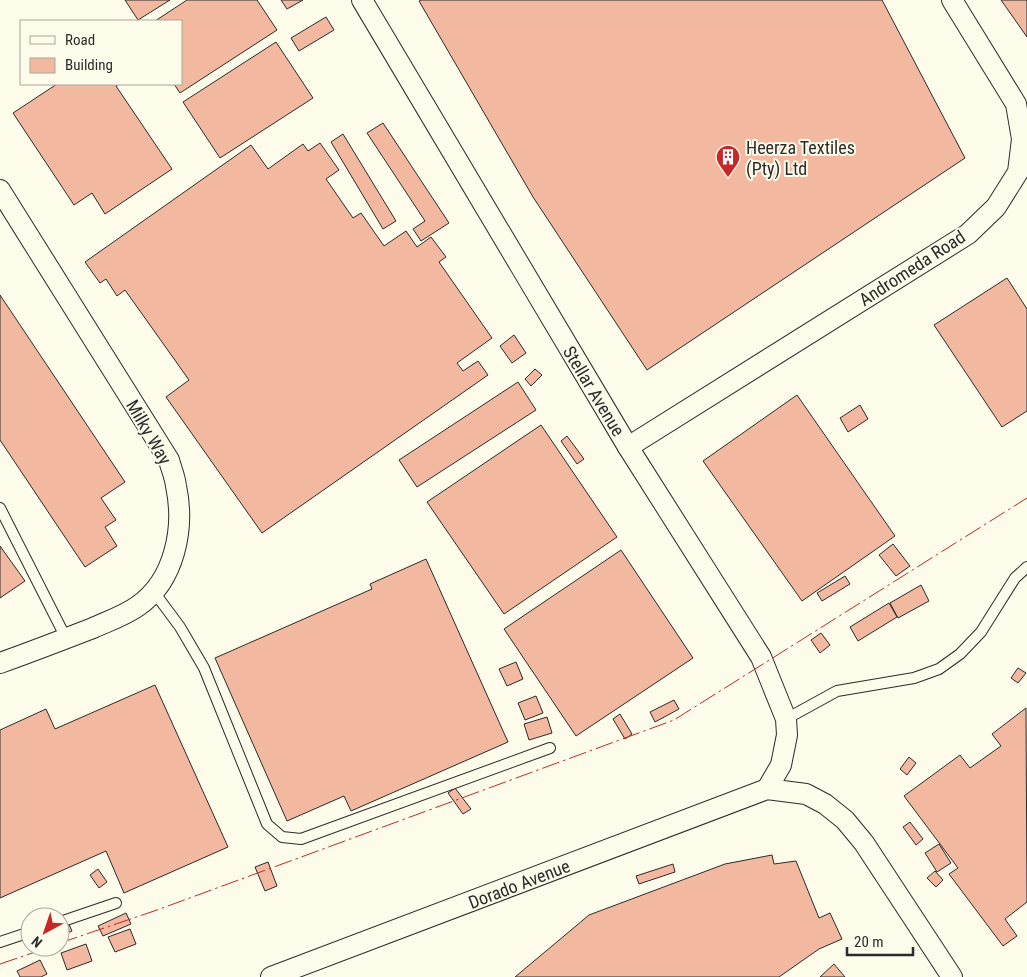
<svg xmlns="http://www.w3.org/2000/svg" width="1027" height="977" font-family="'Roboto Condensed',sans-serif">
  <rect width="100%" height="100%" fill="#fdfbea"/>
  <g fill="#f2b8a0" stroke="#2b2b2b">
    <path d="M125,0h45l-32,20z"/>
    <path d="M187,0h70l20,30 -97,63 -6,-9h7v-63h-26z"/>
    <path d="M281,0h22l-16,9z"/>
    <path d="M421,0h461l83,158 -318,212 -114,-173 -114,-196z"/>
    <path d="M1001,0h26v37z"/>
    <path d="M326,17l8,13 -35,21 -8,-13z"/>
    <path d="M276,42l37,56 -93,60 -37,-56z"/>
    <path d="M57,84h62l-3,2 56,83 -67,45 -13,-21 -18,12 -61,-92z"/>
    <path d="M383,123l66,100 -28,18 -8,-12 12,-8 -58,-88z"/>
    <path d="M343,134l53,87 -13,8 -52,-87z"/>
    <path d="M320,143l19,27 -13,9 27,39 8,-5 23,33 22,-15 11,16 14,-10 15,20 -7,5 53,76 -35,25 6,8 15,-10 10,14 -226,158 -96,-136 23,-17 -64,-90 -8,6 -11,-17 -6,4 -15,-21 166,-117 17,24 35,-25 5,7z"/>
    <path d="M1007,278l20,31v102l-25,16 -68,-102z"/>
    <path d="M0,295l125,187 -24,16 15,22 -11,7 12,19 -32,21 -85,-127z"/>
    <path d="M514,335l12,18 -14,10 -12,-17z"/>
    <path d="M535,369l7,6 -11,11 -6,-7z"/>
    <path d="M518,382l18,28 -119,77 -18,-27z"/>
    <path d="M797,395l98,141 -93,65 -99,-140z"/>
    <path d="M860,405l8,14 -20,13 -8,-14z"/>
    <path d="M541,425l76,112 -113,77 -77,-112z"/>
    <path d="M567,436l17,23 -7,5 -16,-23z"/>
    <path d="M893,544l17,22 -14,10 -17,-21z"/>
    <path d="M0,546l25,35 -25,17z"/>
    <path d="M621,550l72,108 -117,78 -72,-107z"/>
    <path d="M426,559l82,183 -157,69 -7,-15 -57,25 -72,-163 157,-69 -2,-5z"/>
    <path d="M845,576l5,8 -28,17 -5,-8z"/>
    <path d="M921,585l8,16 -31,17 -8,-15z"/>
    <path d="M889,603l8,14 -39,24 -8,-14z"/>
    <path d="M821,633l9,12 -10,8 -9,-13z"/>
    <path d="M516,662l7,17 -16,7 -8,-17z"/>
    <path d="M1018,668l8,5 -8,10 -7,-5z"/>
    <path d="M155,685l73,162 -104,46 -18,-42 -106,47v-168l46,-21 9,20z"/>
    <path d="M536,696l7,17 -18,7 -7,-17z"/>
    <path d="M674,700l5,9 -24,13 -5,-10z"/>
    <path d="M1026,708l1,194 -22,17 12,17 -14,10 -54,-72 9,-6 -54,-72 56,-41 10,13 31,-22 -9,-12z"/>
    <path d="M620,714l12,20 -7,5 -12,-20z"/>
    <path d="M547,717l5,16 -23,7 -5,-16z"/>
    <path d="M909,757l7,6 -9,12 -7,-6z"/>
    <path d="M455,788l16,21 -8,5 -15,-21z"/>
    <path d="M910,822l13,17 -7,6 -13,-18z"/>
    <path d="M939,844l12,19 -14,9 -12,-19z"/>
    <path d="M772,855l2,9 22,-3 23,57 11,-5 12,26 -23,10 -40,28h-264l74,-62 136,-51z"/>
    <path d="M268,862l9,24 -12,5 -10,-24z"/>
    <path d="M673,864l2,8 -36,12 -3,-8z"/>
    <path d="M98,869l9,13 -8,6 -9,-13z"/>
    <path d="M935,871l8,9 -7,7 -9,-9z"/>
    <path d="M126,913l5,11 -28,12 -5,-10z"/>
    <path d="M68,922l4,9 -12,5v-11z"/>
    <path d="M130,929l6,15 -21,8 -7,-15z"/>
    <path d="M86,944l6,17 -25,9 -6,-17z"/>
    <path d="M40,960l7,14 -6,3h-21l-3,-6z"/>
    <path d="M834,964l11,13h-25z"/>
  </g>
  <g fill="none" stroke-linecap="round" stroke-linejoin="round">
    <defs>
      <g id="lane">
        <path d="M0,508l66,130"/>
        <path d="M154,592l26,35 24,41 63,156 15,13 19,2 249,-91"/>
        <path d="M786,719l51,-28 77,-13 25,-9 21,-15 21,-22 34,-54 12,-11"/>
        <path d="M60,922l56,-19"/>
        <path d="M0,942l30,-10"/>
      </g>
      <g id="street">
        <path d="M362,0l266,447 133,210 25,62 1,16 -6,30 -14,24"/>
        <path d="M0,190l169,270c2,8 6,17 7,26 9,42 -1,94 -38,120 -14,10 -30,15 -45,22 -31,12 -62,24 -93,35"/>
        <path d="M628,447l340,-213 28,-27 22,-35 4,-33 -6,-35 -64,-104"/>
        <path d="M271,977l496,-188 39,5 19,10 20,16 19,23 88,134"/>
      </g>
    </defs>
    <use href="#lane" stroke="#2b2b2b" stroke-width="12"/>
    <use href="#street" stroke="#2b2b2b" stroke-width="22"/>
    <use href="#lane" stroke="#fdfbea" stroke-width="10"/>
    <use href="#street" stroke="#fdfbea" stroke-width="20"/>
    <g stroke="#c62828" stroke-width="1" stroke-dasharray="18 4 2.5 4" stroke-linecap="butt">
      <path d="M60,943l97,-33 517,-190 353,-222"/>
      <path d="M0,964l50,-17"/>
    </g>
  </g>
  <defs>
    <symbol id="building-pin" viewBox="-11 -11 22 30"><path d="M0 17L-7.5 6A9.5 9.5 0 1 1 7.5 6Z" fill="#c62828" stroke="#fdfbea"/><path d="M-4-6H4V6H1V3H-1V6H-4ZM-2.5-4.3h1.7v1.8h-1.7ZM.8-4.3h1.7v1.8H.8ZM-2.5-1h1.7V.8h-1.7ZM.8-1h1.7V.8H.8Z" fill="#fff"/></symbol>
  </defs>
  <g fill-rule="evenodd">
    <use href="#building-pin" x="714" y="143" width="28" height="38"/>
  </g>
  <g text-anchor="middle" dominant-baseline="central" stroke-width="4" stroke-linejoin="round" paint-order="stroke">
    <g font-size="18" fill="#2b2b2b" stroke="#fdfbea" text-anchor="start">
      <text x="746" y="147">Heerza Textiles<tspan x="746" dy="21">(Pty) Ltd</tspan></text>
    </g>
    <g font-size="18" fill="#2b2b2b" stroke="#fdfbea">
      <text transform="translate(912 268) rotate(-33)">Andromeda Road</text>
      <text transform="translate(594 391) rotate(59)">Stellar Avenue</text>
      <text transform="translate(149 432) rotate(60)">Milky Way</text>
      <text transform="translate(519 884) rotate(-21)">Dorado Avenue</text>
    </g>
  </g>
  <rect x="20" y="20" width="162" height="65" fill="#fdfbea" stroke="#a9a89e"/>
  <rect x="30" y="36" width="25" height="8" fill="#fdfbea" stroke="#a9a89e"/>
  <text x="65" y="45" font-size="15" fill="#2b2b2b">Road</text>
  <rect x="30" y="58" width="25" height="15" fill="#f2b8a0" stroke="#a9a89e"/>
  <text x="65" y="70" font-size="15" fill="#2b2b2b">Building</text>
  <g transform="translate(45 932) rotate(220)"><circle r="24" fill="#fdfbea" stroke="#a9a89e"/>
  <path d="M0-4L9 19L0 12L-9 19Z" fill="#c62828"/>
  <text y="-8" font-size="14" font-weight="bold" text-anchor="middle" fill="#2b2b2b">N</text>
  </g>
  <path d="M847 947v8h66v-8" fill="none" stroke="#2b2b2b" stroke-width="2.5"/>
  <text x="854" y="947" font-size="15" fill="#2b2b2b" stroke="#fdfbea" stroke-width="4" paint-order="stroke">20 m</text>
</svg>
